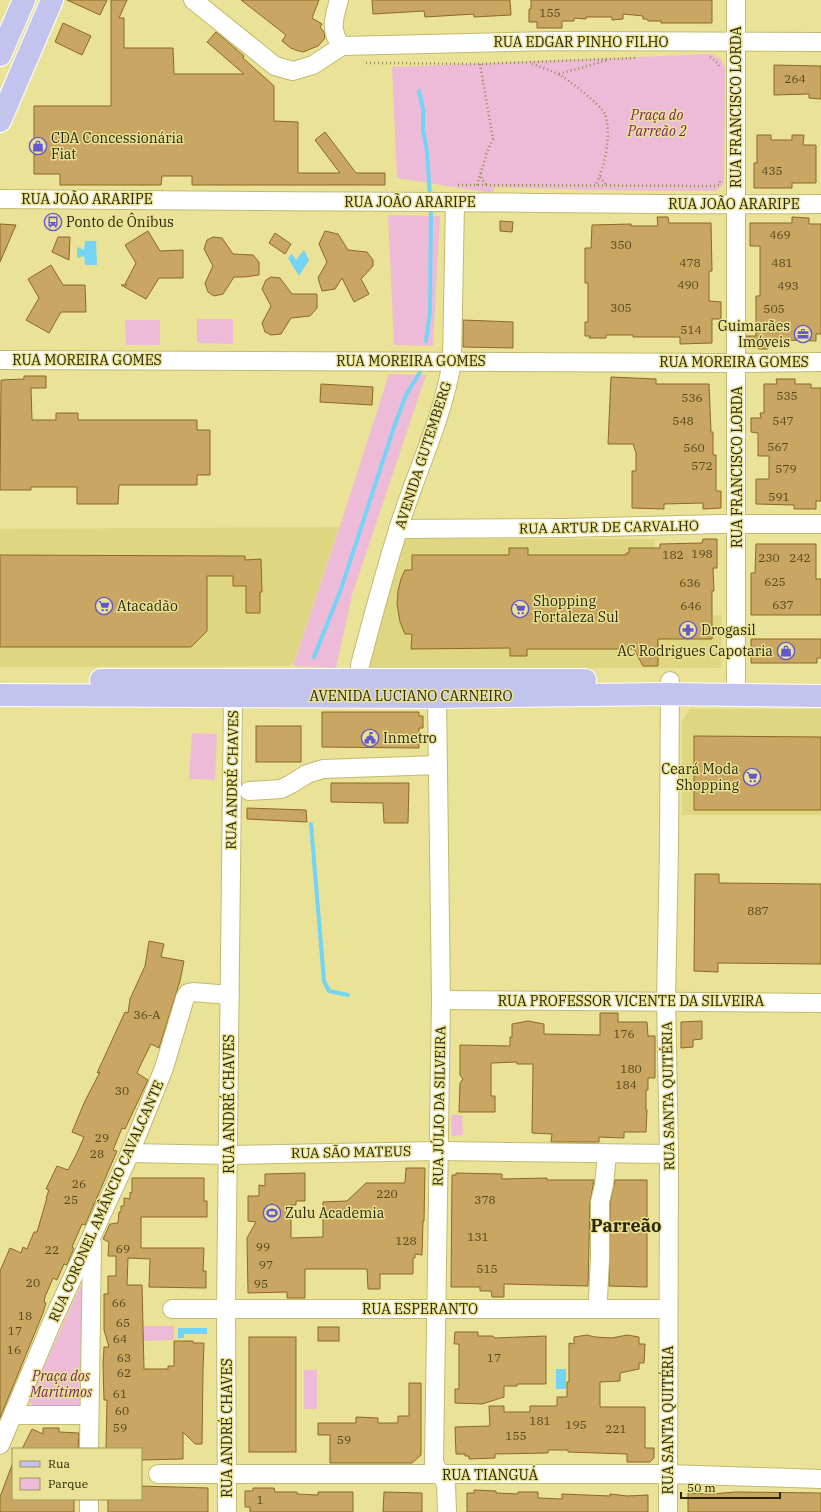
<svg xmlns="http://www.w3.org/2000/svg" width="821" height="1512" font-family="'IBM Plex Serif',serif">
  <rect width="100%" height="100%" fill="#eae296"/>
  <g fill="#dfd681">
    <path d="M339,527l-45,135 -5,4 -289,1v-138z"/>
    <path d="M405,539h250l1,77 66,-1 -1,53 -356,1z"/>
    <path d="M690,709h131v106h-139v-95z"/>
  </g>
  <g fill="#edbbd8">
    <path d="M712,54l9,5 4,9 -1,115 -4,5 -5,3 -128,-1 -92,-3 -3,6 -95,-15 -5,-111z"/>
    <path d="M388,215l52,1 -7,130 -39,-1z"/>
    <path d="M197,319h36v25l-36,-1z"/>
    <path d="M125,320h35v25h-34z"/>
    <path d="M389,374l37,1 -74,220 -16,73 -43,-2 50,-149z"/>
    <path d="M192,733l25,1 -2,46 -26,-1z"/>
    <path d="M451,1115h11l1,20 -11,1z"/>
    <path d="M80,1287l5,1 -1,117 -4,4 -47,-2 -4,-7z"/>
    <path d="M144,1326h30v14l-30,1z"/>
    <rect x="304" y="1370" width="13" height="39"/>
  </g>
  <g fill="#73d4f6">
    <path d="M85,241h11l1,24h-12l-1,-9 -7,2v-11l7,3z"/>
    <path d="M304,250l5,10 -10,16 -11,-18 4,-4 4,6z"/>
    <path d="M178,1328h29v6h-23v4h-6z"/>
    <rect x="556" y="1369" width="10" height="20"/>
  </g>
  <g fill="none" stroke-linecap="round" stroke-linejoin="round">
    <g stroke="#73d4f6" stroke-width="4">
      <path d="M419,91l4,18v21l4,22 3,45"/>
      <path d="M426,341l4,-29 1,-106"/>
      <path d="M314,657l27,-68 53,-162 12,-32 14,-23"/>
      <path d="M311,824l13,157 5,10 19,4"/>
    </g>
  </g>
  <g fill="#c9a661" stroke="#8a6a21">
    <path d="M67,0h40l-7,15z"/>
    <path d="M111,0h16l-8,18h5v30h49l1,26h70l-37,-32 9,-10 28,24 -1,2 31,28v35l24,1v51h42l-25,-33 10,-8 31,41h29v12h-193v-9h-30l-1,9h-101v-11h-26v-68h77z"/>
    <path d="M241,0h78l-7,18 10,6 -2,3 4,5 1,6 -7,8 -15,6 -8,-2 -3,-2v1l-10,-8 4,-6z"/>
    <path d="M372,0h138l1,15 -37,2v-3l-49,3 -1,-6 -51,3z"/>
    <path d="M531,0h181v23h-51v-2h-13l-1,-2h-4v-3l-20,-2v5l-11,1v-3h-26v2l-12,-1v3h-12v7h-25v-6h-8v-13h2z"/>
    <path d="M63,23l28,13 -9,19 -27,-13z"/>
    <path d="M774,65l47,1v33l-12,-1v-4l-35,1z"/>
    <path d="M757,135h14v5h21v-5h12l-1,10h13v38h-24v5h-38v-25h3z"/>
    <path d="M657,217h11l1,6h42l1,48h-3v30l12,1v17h-9v24l-32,1v-7h-47v-2h-27v3h-17l1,-2h-5v-14h3v-39h-3v-35h6l1,-23 39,-1v2h27z"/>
    <path d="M792,217l17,1v6h12v110h-5v7l-31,-1v3l-17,1v5h-9l-13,-11v-2h10v-40h4v-50h-10v-23h42z"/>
    <path d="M500,221l13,1 -1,10 -12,-1z"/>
    <path d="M0,224l16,1 -16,37z"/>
    <path d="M148,231l12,20 23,-1v28h-24l-13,21 -25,-14h6l-2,-1 11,-21 -11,-18z"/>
    <path d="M325,231l13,3 10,16 19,2 6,8v6l-12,13 8,15 -15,8 -12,-24 -7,11 -13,2 -4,-13 9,-16 -8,-18z"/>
    <path d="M275,233l16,11 -6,10 -16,-11z"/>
    <path d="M58,237h12l-1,23 -17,-8z"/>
    <path d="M213,237l9,1 11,16 20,1 6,7v13l-15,2h-10l-11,17 -9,2 -6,-4 -3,-9 8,-17 -9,-17 3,-9z"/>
    <path d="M51,265l12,20h22l1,27h-25l-12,21 -23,-13 13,-22 -11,-19z"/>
    <path d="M271,277l9,1 12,16h25v14l-7,8 -19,2 -10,16 -10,1 -6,-3 -3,-9 9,-17 -9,-17 4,-9z"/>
    <path d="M463,320l50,2v26l-50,-1z"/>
    <path d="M24,376h22v12h-15l1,32h24v-7h22v7h119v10h13v45h-13v10h-78l-1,19h-41v-17h-46v3h-31l1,-110 23,-1z"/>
    <path d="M611,377l45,2v5h53l2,48h2v23h3v36h5v17l-18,1v-6l-39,1v5l-32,-1v-37h4v-18l-3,-9h-25z"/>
    <path d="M776,379h19v5h16v4h10v113h-5v8h-22v-4l-38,-1v-25h13v-23h-11v-23l-7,-1v-14h10l-1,-5h4v-29h13z"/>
    <path d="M321,384l52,3 -1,18 -52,-3z"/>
    <path d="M703,539h14v29h-4l1,23h-2v48h-54v27h-15l-9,-17h-107v7h-17v-8l-99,1 1,-15h-7l-5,-12 -3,-18 1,-13 3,-12 4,-9h7v-15h97v-7h19v7h98v-2h3v-5h31v-4l42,-1z"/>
    <path d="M756,544h60v35h5v36h-70v-42h4z"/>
    <path d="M0,555l245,1v4l16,-1 1,33h-2v21h-14v-27h-13v-10h-26v55l-16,16h-191z"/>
    <path d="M751,639h70v19h-4v5h-66z"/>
    <path d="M322,712h97v4h4v12h-4v20l-97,-1z"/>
    <rect x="256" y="726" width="45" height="36"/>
    <path d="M694,736l127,1v73h-127z"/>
    <path d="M331,783h78l-1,40h-24l-1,-20 -52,-1z"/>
    <path d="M247,808l59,2 1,12 -60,-3z"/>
    <path d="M695,874h24v9l102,1v80l-103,-1v9l-24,-1z"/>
    <path d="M149,941l15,3 -3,13 23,4 -4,20 -21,67 -8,-4 -9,18 -5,11 11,7 -23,49 -3,-1 -9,22 4,1 -28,65 -4,9 -3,-1 -10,23 2,1 -7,17 -3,-1 -7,16 -4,-2 -8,19 -1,5 2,1 -3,10 -43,105v-147l10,-23 11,5 2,-6 4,2 7,-17h3l10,-34h-1l3,-8 -3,-1 11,-23 11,4 9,-17 7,-16 -12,-5 13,-31 15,-29 -3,1 28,-61 3,1 2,-14 15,-33z"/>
    <path d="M600,1013h18v9h29l1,14h7v42h-7v12h-2v20h1l-1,22h-22v6l-25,-1v5h-48l1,-8 -20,-1 1,-69h-16v-2l-26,1v33h4v16h-36l1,-29 3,-4 -3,-4v-30l50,1v-9h2v-13l16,-3 16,3v10l56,1z"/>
    <path d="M702,1021v18l-9,1v7l-12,1v-26z"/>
    <path d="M406,1168h19l-1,53h-1l-1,34 -7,-1v4h-2v16h-33v15h-12l-1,-20h-62v29h-18v-6l-39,1 -1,-55 9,-16 -8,-1v-25h11v-11l6,1v-12l40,-1v28h-9v4h-5v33l32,-1v-35l24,-1 19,-18h39z"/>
    <path d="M456,1173l46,1v5l45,-1v2h47l-4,22 -2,84 -84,-2v13h-12l-1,-6h-11v-4h-29l1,-112h4z"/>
    <path d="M132,1178h72v23h3v16h-66v31h63l-1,23h3v17l-57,-1 1,-28 -22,-1 -1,27h15l2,84h24v-3h6v-25h19v2h11l-1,27 -1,74h-7l-12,-12v27l-42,1v-11h-35l1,-49h-3l-1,-35 1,-18h5l-5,-17v-36h4v-18h8v-20h-8l1,-14 -6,-3 7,-15 8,-1 1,-11h2v-6h3v-8l6,1v-7l2,1z"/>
    <path d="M615,1180h32v107l-38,-1 1,-83z"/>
    <rect x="318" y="1327" width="21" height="14"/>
    <path d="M455,1332h23v4h15l2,2 51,-2v48h-29v2h-13v11l-22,7 -27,-1v-14h4v-45h-5z"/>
    <path d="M587,1335l8,2 17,1 15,-3 12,2v7h6l-1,19h-5v6l-19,4v8l-20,1v25h45v41h9v10l-4,4h-23v-8l-59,-2v-2h-20v3l-53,1v4l-26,1v-3h-4v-2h-9l-1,-27 35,-1 -1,-20h15v6h26v-6h27v-9h10v-15h2v-39l5,1v-7z"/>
    <rect x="249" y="1337" width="47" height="115"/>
    <path d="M409,1383h12v72l-9,8h-82v-28h-12v-12h38v-6l22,1v5h20v-7h11z"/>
    <path d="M43,1428h16v4l20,1 -1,16h-56l10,-20 11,5z"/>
    <path d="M12,1465l1,34h61v13h-74v-15z"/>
    <path d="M141,1486l67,2v24h-100v-13h33z"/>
    <path d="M253,1488h21l1,4h22v2l21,1v-3h35v20h-103v-5h-5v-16h8z"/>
    <path d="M474,1490l22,1v2l22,1v-2h20v6l24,1v-5l48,2v-2l17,2 21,-1v17h-181v-19h7z"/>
    <path d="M384,1492l38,1v19h-39z"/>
    <path d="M736,1492l85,1v19h-133v-19l22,1z"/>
  </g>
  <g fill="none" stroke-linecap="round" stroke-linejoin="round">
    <defs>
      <g id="minor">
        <path d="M193,0l82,66 18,5 20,-6 29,-19"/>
        <path d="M339,0c-5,17 -10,32 3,46l214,-5 265,1"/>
        <path d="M0,199c147,2 294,2 441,3 127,1 253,3 380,2"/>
        <path d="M0,360l737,3 84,-1"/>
        <path d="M398,529l166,-1 155,-4h102"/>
        <path d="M359,679l1,-14c12,-45 24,-91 38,-135 17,-56 45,-111 54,-169l3,-158"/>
        <path d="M736,695v-695"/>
        <path d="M437,697l4,303 -7,463 12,21 1,28"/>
        <path d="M249,791l32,-2 10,-5 16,-10 16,-5 115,-4"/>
        <path d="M441,1000l380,3"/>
        <path d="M130,1153l99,2 209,-4 231,3"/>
        <path d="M598,1298l2,-39v-57l4,-17 3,-31"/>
        <path d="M172,1309h495"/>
        <path d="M13,1415h76"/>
        <path d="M0,1445l52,-123 78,-169 34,-85 21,-70 3,-5 5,-1 37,3"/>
        <path d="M89,1449l3,-205"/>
        <path d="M158,1474h510l153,5"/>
        <path d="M89,1512v-13"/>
        <path d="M227,1512l-1,-203 7,-613"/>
        <path d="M668,1512l1,-358 -3,-154 3,-153 1,-166"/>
      </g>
      <g id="major">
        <path d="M0,55l24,-55"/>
        <path d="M0,121l52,-121"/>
        <path d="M101,680h484"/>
        <path d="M0,695l437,2 228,-3 156,2"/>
      </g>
    </defs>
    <use href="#minor" stroke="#c2ba6f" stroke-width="20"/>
    <use href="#major" stroke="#fff" stroke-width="24"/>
    <g stroke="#918b53" stroke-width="2.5" stroke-dasharray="1 3" stroke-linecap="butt">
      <path d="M710,57l8,6 2,5"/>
      <path d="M366,63l114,1 155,-6"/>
      <path d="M532,64c9,3 18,6 26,10 10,5 43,31 47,40 7,20 0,53 -10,72"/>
      <path d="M559,74l49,-14"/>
      <path d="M481,173l1,7 5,5"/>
      <path d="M600,177l7,9"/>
      <path d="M458,185l258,1 3,-1 1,-4"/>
      <path d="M477,185l10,-33 6,-13 -13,-75"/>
    </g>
    <use href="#minor" stroke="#fff" stroke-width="18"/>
    <use href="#major" stroke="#c3c4ee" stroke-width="22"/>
  </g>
  <defs>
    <symbol id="shop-ring" viewBox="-11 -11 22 22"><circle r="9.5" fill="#eae296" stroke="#6457d0" stroke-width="1.5"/><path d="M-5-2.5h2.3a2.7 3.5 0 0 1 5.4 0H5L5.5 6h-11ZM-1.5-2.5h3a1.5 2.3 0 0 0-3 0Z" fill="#6457d0"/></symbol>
    <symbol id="bus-ring" viewBox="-11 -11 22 22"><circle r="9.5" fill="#eae296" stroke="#6457d0" stroke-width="1.5"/><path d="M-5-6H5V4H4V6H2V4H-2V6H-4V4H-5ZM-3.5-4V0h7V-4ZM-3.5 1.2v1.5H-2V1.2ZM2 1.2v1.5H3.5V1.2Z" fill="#6457d0"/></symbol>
    <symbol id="office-ring" viewBox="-11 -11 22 22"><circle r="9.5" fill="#eae296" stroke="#6457d0" stroke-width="1.5"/><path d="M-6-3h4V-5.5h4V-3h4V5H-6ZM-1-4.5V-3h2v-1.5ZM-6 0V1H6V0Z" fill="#6457d0"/></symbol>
    <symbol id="supermarket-ring" viewBox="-11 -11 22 22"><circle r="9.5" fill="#eae296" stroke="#6457d0" stroke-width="1.5"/><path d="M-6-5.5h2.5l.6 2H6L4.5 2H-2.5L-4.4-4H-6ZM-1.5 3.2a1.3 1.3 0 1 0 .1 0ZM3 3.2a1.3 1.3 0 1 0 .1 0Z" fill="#6457d0"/></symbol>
    <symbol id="pharmacy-ring" viewBox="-11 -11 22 22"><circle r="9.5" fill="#eae296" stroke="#6457d0" stroke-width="1.5"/><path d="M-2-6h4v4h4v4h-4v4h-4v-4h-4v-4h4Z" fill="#6457d0"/></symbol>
    <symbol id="civic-ring" viewBox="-11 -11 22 22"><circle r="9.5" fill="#eae296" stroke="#6457d0" stroke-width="1.5"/><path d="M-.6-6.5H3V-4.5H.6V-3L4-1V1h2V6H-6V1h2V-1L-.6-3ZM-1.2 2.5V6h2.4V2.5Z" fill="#6457d0"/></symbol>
    <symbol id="stadium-ring" viewBox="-11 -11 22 22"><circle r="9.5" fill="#eae296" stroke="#6457d0" stroke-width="1.5"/><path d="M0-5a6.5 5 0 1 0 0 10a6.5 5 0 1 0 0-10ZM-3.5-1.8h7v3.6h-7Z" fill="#6457d0"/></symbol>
  </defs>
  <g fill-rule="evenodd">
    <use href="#shop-ring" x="28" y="136" width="20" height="20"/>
    <use href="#bus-ring" x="43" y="212" width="20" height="20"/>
    <use href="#office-ring" x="793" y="324" width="20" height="20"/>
    <use href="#supermarket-ring" x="94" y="596" width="20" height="20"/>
    <use href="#supermarket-ring" x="510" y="599" width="20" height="20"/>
    <use href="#pharmacy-ring" x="678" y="620" width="20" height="20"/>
    <use href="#shop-ring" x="776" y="641" width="20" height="20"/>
    <use href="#civic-ring" x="360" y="728" width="20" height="20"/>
    <use href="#supermarket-ring" x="742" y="767" width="20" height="20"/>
    <use href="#stadium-ring" x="262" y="1203" width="20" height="20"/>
  </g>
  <g text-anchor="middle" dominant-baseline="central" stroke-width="3" stroke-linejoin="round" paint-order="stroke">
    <g font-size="12" fill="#52471e">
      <text x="550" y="12">155</text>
      <text x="795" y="78">264</text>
      <text x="772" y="170">435</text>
      <text x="780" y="234">469</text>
      <text x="621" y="244">350</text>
      <text x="690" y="262">478</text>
      <text x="782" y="262">481</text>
      <text x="688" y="284">490</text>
      <text x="788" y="285">493</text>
      <text x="621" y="307">305</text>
      <text x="774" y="308">505</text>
      <text x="691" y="329">514</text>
      <text x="787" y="395">535</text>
      <text x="692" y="397">536</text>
      <text x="683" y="420">548</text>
      <text x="783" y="420">547</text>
      <text x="778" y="446">567</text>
      <text x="694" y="447">560</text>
      <text x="702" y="465">572</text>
      <text x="786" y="468">579</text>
      <text x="779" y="496">591</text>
      <text x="702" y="553">198</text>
      <text x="673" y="554">182</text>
      <text x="769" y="557">230</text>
      <text x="800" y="557">242</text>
      <text x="775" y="581">625</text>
      <text x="690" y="582">636</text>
      <text x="783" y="604">637</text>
      <text x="691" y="605">646</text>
      <text x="758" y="910">887</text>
      <text x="147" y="1014">36-A</text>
      <text x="624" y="1033">176</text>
      <text x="631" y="1068">180</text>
      <text x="626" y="1084">184</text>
      <text x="122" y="1090">30</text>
      <text x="102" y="1137">29</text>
      <text x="97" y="1153">28</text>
      <text x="79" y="1183">26</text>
      <text x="387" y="1193">220</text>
      <text x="71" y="1199">25</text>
      <text x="485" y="1199">378</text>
      <text x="478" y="1236">131</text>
      <text x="406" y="1240">128</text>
      <text x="263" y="1246">99</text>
      <text x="123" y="1248">69</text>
      <text x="52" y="1249">22</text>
      <text x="266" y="1264">97</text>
      <text x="487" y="1268">515</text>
      <text x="33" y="1282">20</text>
      <text x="261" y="1283">95</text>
      <text x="119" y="1302">66</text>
      <text x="25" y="1315">18</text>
      <text x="123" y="1322">65</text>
      <text x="15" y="1330">17</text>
      <text x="120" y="1338">64</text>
      <text x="14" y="1349">16</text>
      <text x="124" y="1357">63</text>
      <text x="494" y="1357">17</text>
      <text x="124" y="1372">62</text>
      <text x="120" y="1393">61</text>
      <text x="122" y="1410">60</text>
      <text x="540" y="1420">181</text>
      <text x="576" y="1424">195</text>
      <text x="120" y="1427">59</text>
      <text x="616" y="1428">221</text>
      <text x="516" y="1435">155</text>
      <text x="344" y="1439">59</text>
      <text x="260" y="1499">1</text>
    </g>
    <g font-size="14" fill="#2a2707" stroke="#eae296">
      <text x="581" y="42">RUA EDGAR PINHO FILHO</text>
      <text transform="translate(736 107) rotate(-90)">RUA FRANCISCO LORDA</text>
      <text x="87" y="199">RUA JOÃO ARARIPE</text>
      <text x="410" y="202">RUA JOÃO ARARIPE</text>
      <text x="734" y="204">RUA JOÃO ARARIPE</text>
      <text x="87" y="360">RUA MOREIRA GOMES</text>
      <text x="411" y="361">RUA MOREIRA GOMES</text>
      <text x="734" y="362">RUA MOREIRA GOMES</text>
      <text transform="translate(423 455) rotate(-72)">AVENIDA GUTEMBERG</text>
      <text transform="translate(737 467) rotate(-90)">RUA FRANCISCO LORDA</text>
      <text transform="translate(609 527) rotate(-1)">RUA ARTUR DE CARVALHO</text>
      <text x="411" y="696">AVENIDA LUCIANO CARNEIRO</text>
      <text transform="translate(232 780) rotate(-89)">RUA ANDRÉ CHAVES</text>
      <text x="631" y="1001">RUA PROFESSOR VICENTE DA SILVEIRA</text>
      <text transform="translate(668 1096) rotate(-91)">RUA SANTA QUITÉRIA</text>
      <text transform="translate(229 1104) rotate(-90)">RUA ANDRÉ CHAVES</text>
      <text transform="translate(439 1106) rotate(-89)">RUA JÚLIO DA SILVEIRA</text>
      <text transform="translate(351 1152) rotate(-1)">RUA SÃO MATEUS</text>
      <text transform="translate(106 1201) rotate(-66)">RUA CORONEL AMÂNCIO CAVALCANTE</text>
      <text x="420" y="1309">RUA ESPERANTO</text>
      <text transform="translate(668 1420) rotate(-90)">RUA SANTA QUITÉRIA</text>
      <text transform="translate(227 1428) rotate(-90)">RUA ANDRÉ CHAVES</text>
      <text x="490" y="1475">RUA TIANGUÁ</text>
    </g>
    <g font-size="14" font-style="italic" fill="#78255d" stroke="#eae296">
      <text x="657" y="115">Praça do<tspan x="657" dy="16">Parreão 2</tspan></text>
      <text x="61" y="1376">Praça dos<tspan x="61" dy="16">Marítimos</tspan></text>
    </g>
    <g font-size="14" fill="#2a2707" stroke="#eae296" text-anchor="start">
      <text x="51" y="138">CDA Concessionária<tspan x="51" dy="16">Fiat</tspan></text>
      <text x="66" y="222">Ponto de Ônibus</text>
      <text x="790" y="326" text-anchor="end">Guimarães<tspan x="790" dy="16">Imóveis</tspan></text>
      <text x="533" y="601">Shopping<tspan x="533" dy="16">Fortaleza Sul</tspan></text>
      <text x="117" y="606">Atacadão</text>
      <text x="701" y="630">Drogasil</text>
      <text x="773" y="651" text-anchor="end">AC Rodrigues Capotaria</text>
      <text x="383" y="738">Inmetro</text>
      <text x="739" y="769" text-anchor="end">Ceará Moda<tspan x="739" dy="16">Shopping</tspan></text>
      <text x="285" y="1213">Zulu Academia</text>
    </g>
    <g font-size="18" font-weight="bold" fill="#2a2707" stroke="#eae296">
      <text x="626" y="1225">Parreão</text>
    </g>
  </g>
  <rect x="12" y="1448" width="130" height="52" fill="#eae296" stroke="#9d975d"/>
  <rect x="20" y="1461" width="20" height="6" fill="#c3c4ee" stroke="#9d975d"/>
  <text x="48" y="1468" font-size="12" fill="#2a2707">Rua</text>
  <rect x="20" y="1478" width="20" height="12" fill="#edbbd8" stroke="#9d975d"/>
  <text x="48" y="1488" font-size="12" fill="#2a2707">Parque</text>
  <path d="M681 1492v6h99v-6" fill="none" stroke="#2a2707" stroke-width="2"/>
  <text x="687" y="1492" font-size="12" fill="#2a2707" stroke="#eae296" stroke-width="3" paint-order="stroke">50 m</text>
</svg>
